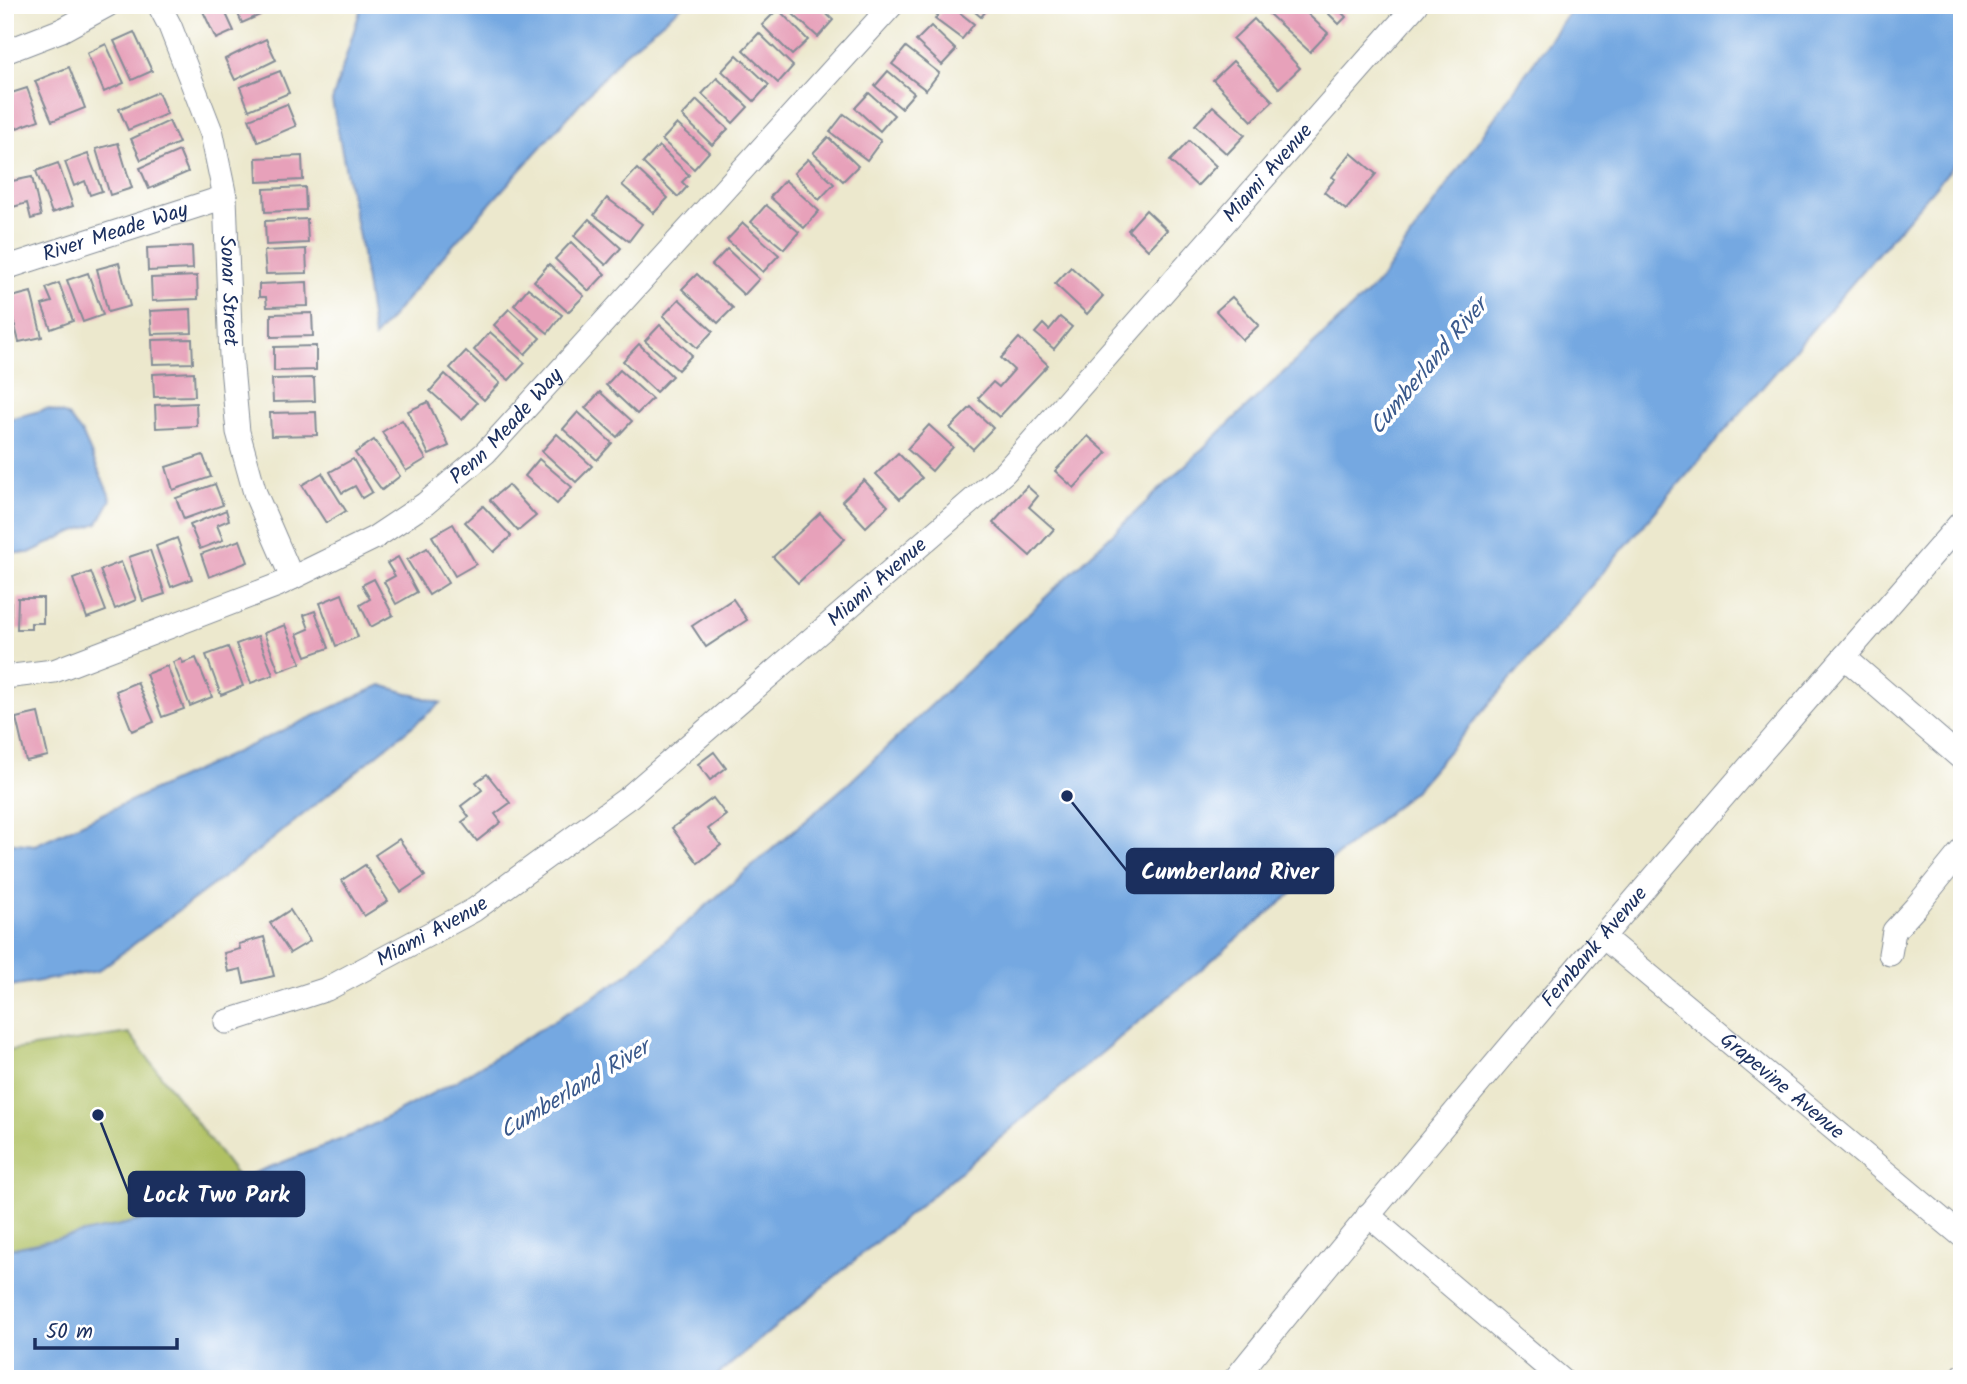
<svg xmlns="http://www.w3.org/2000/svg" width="1967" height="1384" font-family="Kalam,sans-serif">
  <rect width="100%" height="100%" fill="#fff"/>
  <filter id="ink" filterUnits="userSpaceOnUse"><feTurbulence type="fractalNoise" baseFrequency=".0143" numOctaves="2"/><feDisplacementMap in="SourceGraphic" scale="14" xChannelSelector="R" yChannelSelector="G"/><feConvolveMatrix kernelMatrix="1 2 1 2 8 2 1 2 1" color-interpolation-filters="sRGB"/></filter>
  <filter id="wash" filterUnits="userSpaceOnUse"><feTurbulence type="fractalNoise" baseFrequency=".00686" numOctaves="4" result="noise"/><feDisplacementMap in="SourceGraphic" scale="28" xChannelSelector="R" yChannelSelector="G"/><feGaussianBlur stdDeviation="1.57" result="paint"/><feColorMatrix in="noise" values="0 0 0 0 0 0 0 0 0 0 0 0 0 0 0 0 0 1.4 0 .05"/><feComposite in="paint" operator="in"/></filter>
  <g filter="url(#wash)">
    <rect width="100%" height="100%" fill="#ece8cd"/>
    <path fill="#b0c164" stroke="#667861" stroke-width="2" d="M129,1033l110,146 -12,28 -51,6 -171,37v-199z"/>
    <g fill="#75a8e1" stroke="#486ca0" stroke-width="2">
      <path d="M362,5h321l-59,49 -179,200 -71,84 -13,-91 -29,-146z"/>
      <path d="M1574,5h388v151l-547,634 -702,589h-708v-129l171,-37 51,-6 12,-28 116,-45 101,-53 164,-101 230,-198 528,-499z"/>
      <path d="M47,409l20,6 16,20 28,64 -13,24 -28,10 -41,20h-24v-133z"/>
      <path d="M381,685l60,18 -183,148 -160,120 -93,16v-145l30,3z"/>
    </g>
    <g id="blocks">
      <g fill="#e7a1ba">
        <path d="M200,5h22l12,26 -18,8z"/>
        <path d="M234,5h21l5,10 -18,8z"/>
        <path d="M783,5h34l16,15 -15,17z"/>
        <path d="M946,5h4l24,19 -12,15 -27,-20z"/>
        <path d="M967,5h24l-10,12z"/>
        <path d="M1278,5h20l30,28 -18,19 -41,-38z"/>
        <path d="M1320,5h30l-8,8 4,4 -7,7z"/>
        <path d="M778,9l30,31 -16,15 -30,-30z"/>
        <path d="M1254,19l46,49 -21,20 -46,-49z"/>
        <path d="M931,26l25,24 -14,15 -26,-24z"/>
        <path d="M134,32l18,39 -20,9 -18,-39z"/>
        <path d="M759,33l34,33 -15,17 -35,-33z"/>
        <path d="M266,39l10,21 -41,20 -10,-21z"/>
        <path d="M106,44l18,39 -20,9 -17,-39z"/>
        <path d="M906,47l33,26 -13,17 -34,-26z"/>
        <path d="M737,55l32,30 -15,16 -32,-30z"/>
        <path d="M1233,61l40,40 -21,20 -39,-41z"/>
        <path d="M69,67l16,41 -33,13 -17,-40z"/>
        <path d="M280,71l9,22 -40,17 -9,-23z"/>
        <path d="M888,71l26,22 -13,15 -26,-22z"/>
        <path d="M717,78l31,29 -15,16 -31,-29z"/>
        <path d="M27,88l12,32 -30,11 -4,-11v-25z"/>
        <path d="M158,92l9,22 -39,16 -9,-21z"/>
        <path d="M869,93l25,22 -14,16 -25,-23z"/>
        <path d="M697,100l31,29 -16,16 -30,-29z"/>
        <path d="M287,104l9,22 -38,16 -9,-23z"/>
        <path d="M1213,106l32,29 -18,19 -32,-29z"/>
        <path d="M844,114l37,27 -14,19 -37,-28z"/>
        <path d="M169,121l10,22 -38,17 -10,-21z"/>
        <path d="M677,124l32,28 -15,17 -32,-29z"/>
        <path d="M828,137l30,29 -15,15 -30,-28z"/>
        <path d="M1189,141l27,25 -19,20 -27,-25z"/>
        <path d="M118,143l14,45 -22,7 -14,-46z"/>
        <path d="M659,146l30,29 -7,7 5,5 -9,10 -35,-34z"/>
        <path d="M179,151l9,21 -39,17 -9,-21z"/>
        <path d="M1351,153l25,21 -30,36 -22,-18 11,-13 -3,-2z"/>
        <path d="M88,154l14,37 -12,4 -5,-14 -11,5 -9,-24z"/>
        <path d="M302,156l1,24 -46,2 -1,-24z"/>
        <path d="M808,159l26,25 -15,16 -25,-27z"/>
        <path d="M58,163l15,43 -21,7 -16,-42z"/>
        <path d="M637,169l31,29 -14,15 -32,-28z"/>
        <path d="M32,177l9,39 -10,3 -4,-16 -14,4 -6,-25z"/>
        <path d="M785,180l34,31 -15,17 -34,-31z"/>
        <path d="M305,187l1,23 -41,2 -1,-23z"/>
        <path d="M607,198l35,26 -13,17 -35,-26z"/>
        <path d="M766,205l33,27 -15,17 -33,-27z"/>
        <path d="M1146,210l21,20 -19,20 -20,-20z"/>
        <path d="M307,219l1,24 -42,2 -1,-24z"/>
        <path d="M589,219l32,29 -15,17 -32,-29z"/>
        <path d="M743,223l36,32 -16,17 -36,-32z"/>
        <path d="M571,242l34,32 -16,17 -34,-32z"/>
        <path d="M192,246l1,23 -45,2 -1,-23z"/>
        <path d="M306,249l1,24 -41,1 -2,-23z"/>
        <path d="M727,249l32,30 -15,16 -32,-30z"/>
        <path d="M119,263l11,43 -22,6 -11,-43z"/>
        <path d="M549,264l35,32 -16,16 -34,-31z"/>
        <path d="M1071,267l32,29 -16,18 -32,-30z"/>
        <path d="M88,273l15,42 -20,7 -16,-42z"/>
        <path d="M697,274l36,34 -15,15 -36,-34z"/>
        <path d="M197,276l1,23 -46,2 -1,-23z"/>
        <path d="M307,282l1,24 -41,1 -1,-10h-7v-13z"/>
        <path d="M59,283l14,38 -22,8 -9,-24 10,-3 -6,-14z"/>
        <path d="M528,288l34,27 -14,18 -34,-28z"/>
        <path d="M31,292l11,45 -23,5 -11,-44z"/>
        <path d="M1232,297l27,28 -16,15 -27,-29z"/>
        <path d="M679,299l34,32 -16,17 -34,-32z"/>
        <path d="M191,309l1,24 -40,1 -2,-23z"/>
        <path d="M509,309l31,29 -15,16 -31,-29z"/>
        <path d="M312,313l1,23 -42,1v-23z"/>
        <path d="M1060,317l12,10 -18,22 -19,-16 8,-9 6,6z"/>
        <path d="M660,325l32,30 -14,15 -33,-29z"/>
        <path d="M490,332l35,31 -16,17 -35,-30z"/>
        <path d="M1019,338l29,27 -49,52 -21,-19 15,-16 6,5 15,-17 -13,-12z"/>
        <path d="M192,339l1,24 -40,1 -1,-24z"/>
        <path d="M639,344l33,32 -16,16 -33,-31z"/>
        <path d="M316,346v24l-42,1v-24z"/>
        <path d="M466,351l34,32 -16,17 -34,-32z"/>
        <path d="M620,370l32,29 -15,15 -31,-29z"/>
        <path d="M194,372l1,24 -41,1 -1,-23z"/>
        <path d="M445,374l32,29 -15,17 -32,-29z"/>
        <path d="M314,378l1,23 -42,1 -1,-23z"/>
        <path d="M600,392l32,29 -15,16 -32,-29z"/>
        <path d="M428,402l21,44 -20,9 -21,-44z"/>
        <path d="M196,403l1,23 -41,2 -1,-23z"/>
        <path d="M971,407l22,21 -20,21 -23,-21z"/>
        <path d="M316,412l1,23 -46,1 -1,-23z"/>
        <path d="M578,412l34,31 -15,17 -34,-31z"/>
        <path d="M402,420l24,39 -20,12 -24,-39z"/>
        <path d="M929,425l24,22 -21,24 -25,-22z"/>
        <path d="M557,434l35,32 -16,16 -34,-31z"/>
        <path d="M1088,436l19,17 -33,35 -19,-17z"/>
        <path d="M374,440l26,36 -18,14 -27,-37z"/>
        <path d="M898,453l24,25 -22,21 -24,-25z"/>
        <path d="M203,455l8,22 -38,13 -7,-23z"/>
        <path d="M353,459l19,33 -10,6 -7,-12 -13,7 -12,-21z"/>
        <path d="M539,459l33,28 -15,17 -32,-28z"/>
        <path d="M322,473l24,38 -20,12 -24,-38z"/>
        <path d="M864,480l24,26 -22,21 -24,-26z"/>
        <path d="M215,484l8,21 -39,14 -8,-21z"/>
        <path d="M508,485l28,31 -18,15 -28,-31z"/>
        <path d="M1027,486l11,10 -9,11 25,22 -24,27 -37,-33z"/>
        <path d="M483,506l28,30 -17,16 -29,-30z"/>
        <path d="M226,510l3,10 -12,5 6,15 -23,9 -10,-24z"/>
        <path d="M820,513l25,26 -47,44 -25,-26z"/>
        <path d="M453,524l23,40 -21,12 -23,-40z"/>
        <path d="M177,538l15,41 -21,8 -15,-41z"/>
        <path d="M240,540l8,22 -39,15 -8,-23z"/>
        <path d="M427,548l21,35 -19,12 -22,-35z"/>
        <path d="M150,550l15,44 -22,7 -14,-44z"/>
        <path d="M398,557l19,35 -21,12 -12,-22 11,-6 -8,-13z"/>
        <path d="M121,562l15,38 -21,9 -15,-39z"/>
        <path d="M91,572l15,39 -19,7 -14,-39z"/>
        <path d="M374,579l19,36 -22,12 -11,-22 10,-6 -8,-14z"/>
        <path d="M342,594l16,43 -22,9 -16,-43z"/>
        <path d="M5,596h6l-1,45h-5z"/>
        <path d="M18,598h25v25h-12v6h-14z"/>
        <path d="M733,599l14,21 -41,27 -14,-21z"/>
        <path d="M315,611l14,37 -23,8 -9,-22 12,-5 -5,-14z"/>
        <path d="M285,625l16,38 -22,8 -15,-38z"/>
        <path d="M258,636l15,39 -22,8 -15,-39z"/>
        <path d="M228,647l15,39 -22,9 -15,-40z"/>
        <path d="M196,658l16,39 -22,9 -17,-44 8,-3 2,4z"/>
        <path d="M167,666l17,43 -22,8 -16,-43z"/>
        <path d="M137,682l17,40 -22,9 -16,-40z"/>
        <path d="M38,713l10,43 -22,5 -10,-43z"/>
        <path d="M714,752l12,16 -16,12 -12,-16z"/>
        <path d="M487,774l23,29 -15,11 6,8 -24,19 -15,-19 7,-5 -8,-11 21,-16 -6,-8z"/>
        <path d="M713,798l13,17 -18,14 13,16 -23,18 -26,-35z"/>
        <path d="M399,839l26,37 -24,16 -26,-37z"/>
        <path d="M365,865l23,36 -24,15 -22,-36z"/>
        <path d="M290,910l20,31 -20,12 -20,-30z"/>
        <path d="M264,937l10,39 -30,7 -3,-14 -13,3 -4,-19 16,-4 -1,-5z"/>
      </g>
    </g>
  </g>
  <g filter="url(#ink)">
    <use href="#blocks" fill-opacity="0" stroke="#848c96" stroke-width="2"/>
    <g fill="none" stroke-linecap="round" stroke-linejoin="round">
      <defs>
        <g id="street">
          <path id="s1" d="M159,5l11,21 42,108 13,63 6,159 7,76 17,61 37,85"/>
          <path d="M5,52l57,-22 46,-25"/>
          <path id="s2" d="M5,268l220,-71"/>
          <path d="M1844,657l118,102"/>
          <path id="s3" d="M5,677l49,-6 224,-86 96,-47 51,-34 60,-51 407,-448"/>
          <path id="s4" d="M1603,937l359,299"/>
          <path d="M1890,954l4,-23 21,-23 47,-58"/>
          <path id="s5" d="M226,1022l101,-33 147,-79 155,-113 376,-325 411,-467"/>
          <path d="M1368,1215l193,164"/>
          <path id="s6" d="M1235,1379c236,-292 481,-575 727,-858"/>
          <path d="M1959,1379l3,-3"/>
        </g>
      </defs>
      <use href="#street" stroke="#848c96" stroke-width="25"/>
      <use href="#street" stroke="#fff" stroke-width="23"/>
    </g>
  </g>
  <g text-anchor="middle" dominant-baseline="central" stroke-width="7" stroke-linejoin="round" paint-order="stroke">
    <g font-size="21" fill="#1b2f5e" stroke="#fff">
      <text stroke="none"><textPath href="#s5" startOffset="1360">Miami Avenue</textPath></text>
      <text stroke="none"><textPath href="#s2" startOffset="116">River Meade Way</textPath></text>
      <text stroke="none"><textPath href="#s1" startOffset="298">Sonar Street</textPath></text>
      <text stroke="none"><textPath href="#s3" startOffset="570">Penn Meade Way</textPath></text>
      <text stroke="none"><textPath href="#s5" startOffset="793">Miami Avenue</textPath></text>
      <text stroke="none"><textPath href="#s5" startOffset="226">Miami Avenue</textPath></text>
      <text stroke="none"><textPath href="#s6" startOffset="562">Fernbank Avenue</textPath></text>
      <text stroke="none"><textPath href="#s4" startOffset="233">Grapevine Avenue</textPath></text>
    </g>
    <g font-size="23" font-style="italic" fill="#3a598c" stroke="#fff">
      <text transform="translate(1429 367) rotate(-50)">Cumberland River</text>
      <text transform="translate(575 1090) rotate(-31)">Cumberland River</text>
    </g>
  </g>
  <path fill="none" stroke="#1b2f5e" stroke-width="2.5" d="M1067 796L1127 871M98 1115L129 1194"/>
  <g fill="#1b2f5e" stroke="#fff" stroke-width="2.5">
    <circle cx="1067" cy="796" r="7"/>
    <circle cx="98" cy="1115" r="7"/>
  </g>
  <g fill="#1b2f5e" stroke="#1b2f5e" stroke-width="2.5">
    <rect x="1127" y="849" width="206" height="44" rx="7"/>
    <rect x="129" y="1172" width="175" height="44" rx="7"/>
  </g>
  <g font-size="23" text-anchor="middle" font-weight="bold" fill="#fff">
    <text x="1230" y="879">Cumberland River</text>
    <text x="216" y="1202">Lock Two Park</text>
  </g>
  <rect width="1967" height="1384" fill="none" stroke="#fff" stroke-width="28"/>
  <path d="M35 1338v10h142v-10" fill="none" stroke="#1b2f5e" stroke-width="3.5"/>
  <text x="46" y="1338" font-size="21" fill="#1b2f5e" stroke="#ffffff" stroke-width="5" paint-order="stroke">50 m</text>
</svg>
